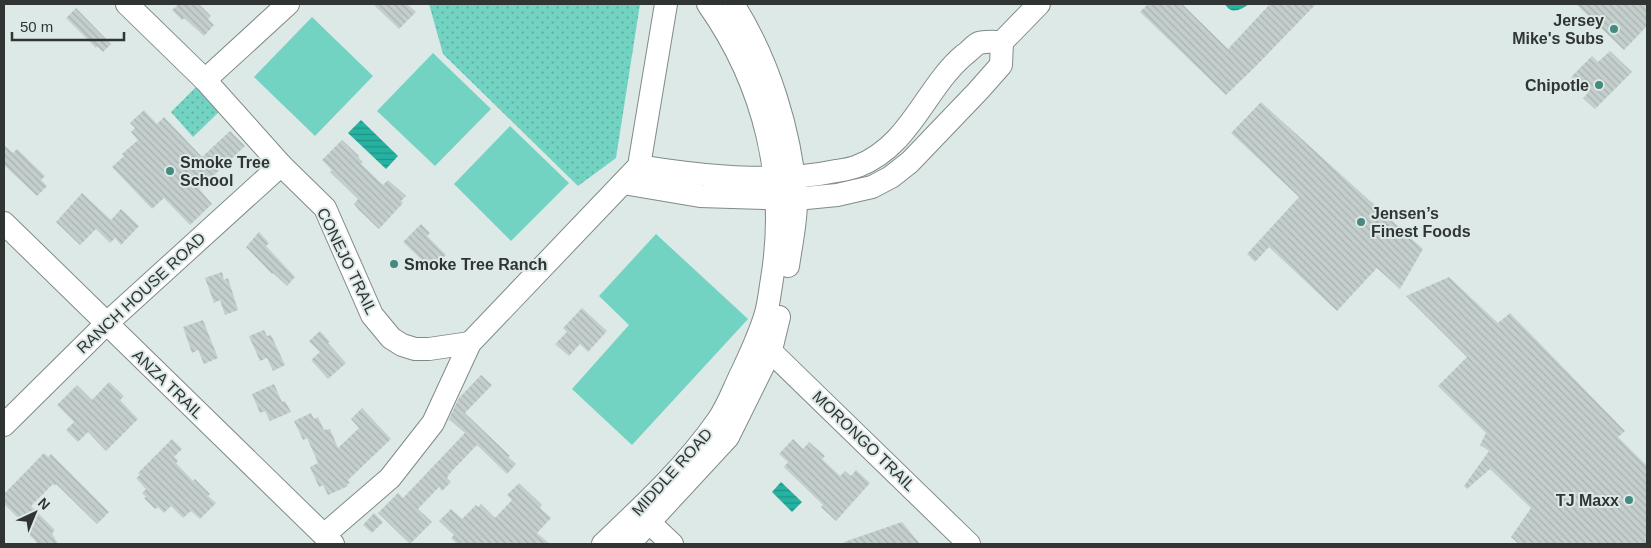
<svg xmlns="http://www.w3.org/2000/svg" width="1651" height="548" font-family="Arial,sans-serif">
  <defs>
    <pattern id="grass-dots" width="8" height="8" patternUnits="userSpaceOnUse" patternTransform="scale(1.25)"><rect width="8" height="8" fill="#73d3c3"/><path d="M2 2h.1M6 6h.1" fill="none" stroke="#5fac9f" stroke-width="1.8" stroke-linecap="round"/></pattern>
    <pattern id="water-rules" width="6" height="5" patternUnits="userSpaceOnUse" patternTransform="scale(1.25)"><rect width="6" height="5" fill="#25b2a1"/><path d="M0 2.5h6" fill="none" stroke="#209284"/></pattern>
    <pattern id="building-back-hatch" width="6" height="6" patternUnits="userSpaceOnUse" patternTransform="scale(1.25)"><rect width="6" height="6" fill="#c4cfcd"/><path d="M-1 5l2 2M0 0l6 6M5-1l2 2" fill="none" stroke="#a9b2b1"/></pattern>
  </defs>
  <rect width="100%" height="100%" fill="#dde9e7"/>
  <g fill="url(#grass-dots)">
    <path d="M429,4h211l-24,154 -38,28 -135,-132z"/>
    <path d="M197,86l24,24 -28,27 -22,-25z"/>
  </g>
  <g fill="#73d3c3">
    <path d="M312,17l61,59 -58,60 -61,-59z"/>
    <path d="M433,53l58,56 -56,57 -58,-55z"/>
    <path d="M510,126l59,57 -58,58 -57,-57z"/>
    <path d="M656,234l92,85 -116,126 -60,-56 57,-64 -30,-29z"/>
  </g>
  <g fill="url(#water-rules)">
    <path d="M1225,4h24c-8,6 -18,11 -24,0z"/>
    <path d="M361,120l37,36 -12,13 -38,-36z"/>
    <path d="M781,482l21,20 -10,10 -20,-20z"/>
  </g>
  <g fill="url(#building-back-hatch)">
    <path d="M179,4h20l12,12 -3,3 6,6 -10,11 -20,-18 -2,2 -10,-10z"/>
    <path d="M373,4h34l9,8 -17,17z"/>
    <path d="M1148,4h34l46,45 42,-45h46l-61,63 -29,28 -86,-83z"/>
    <path d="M1576,4h71v22l-23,24z"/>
    <path d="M76,8l35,36 -8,8 -6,-6 -1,2 -30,-30z"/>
    <path d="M1610,51l22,21 -37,37 -12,-11 5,-5 -17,-16 21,-21 6,6z"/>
    <path d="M1261,102l162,147 -23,40 -23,-21 -40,43 -68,-64 -14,15 -8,-8 52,-57 -68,-64z"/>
    <path d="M144,110l13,14 7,-7 38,40 28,-26 15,15 -46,43 13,15 -22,21 -26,-27 -12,11 -40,-42 12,-11 -2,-2 16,-14 -7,-8 4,-4 -5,-5z"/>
    <path d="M342,140l17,16 -1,1 5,5 -2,2 22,21 5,-5 18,16 -5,5 2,2 -24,26 -20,-19 -5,-6 4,-5 -28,-27 2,-2 -10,-10z"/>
    <path d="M4,145l9,8 4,-4 28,27 -4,4 6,6 -10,10 -33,-31z"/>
    <path d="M82,193l29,27 10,-11 18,17 -18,19 -6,-7 -5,5 -14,-14 -16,16 -24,-23z"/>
    <path d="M421,224l9,9 -3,3 19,19 -11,10 -3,-3 -4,4 -25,-24z"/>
    <path d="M259,232l10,11 -3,3 29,31 -8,9 -14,-13 -1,1 -26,-27z"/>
    <path d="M222,272l2,8 4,-2 10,32 -13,5 -5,-15 -6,3 -9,-25z"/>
    <path d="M1449,277l49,46 12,-10 115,118 -7,6 29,29v78h-128l-8,-7 20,-29 -41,-39 -23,20 -3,-3 25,-35 -9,-6 6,-12 -48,-47 29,-29 -61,-61z"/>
    <path d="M582,308l25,23 -19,21 -8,-8 -11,12 -14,-12 12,-12 -4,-4z"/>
    <path d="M203,320l15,38 -14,6 -6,-14 -6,3 -9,-26z"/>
    <path d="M264,330l3,6 4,-1 14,30 -12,6 -6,-13 -7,3 -11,-25z"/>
    <path d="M320,331l10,11 -2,1 18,20 -18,16 -17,-19 9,-8 -11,-11z"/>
    <path d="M481,375l11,10 -27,28 45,43 -2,1 8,7 -9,10 -30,-29 -27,28 -3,5 4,4 -9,9 -3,-4 -21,22 14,13 -22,22 -32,-31 20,-20 5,5 62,-65 -16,-14 10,-21z"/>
    <path d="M109,382l15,14 -4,4 18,19 -32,32 -18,-19 -10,10 -12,-12 8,-8 -17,-17 20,-20 15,15z"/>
    <path d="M274,384l8,18 3,-1 6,11 -21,9 -5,-10 -5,2 -8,-19z"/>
    <path d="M362,408l29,31 -43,41 2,3 -3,1 1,2 -20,9 -5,-10 -4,2 -9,-20 8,-4 -11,-25 -4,2 -9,-19 17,-8 3,6 4,-2 6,13 6,-1 8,19 21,-20 -8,-9z"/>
    <path d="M172,439l10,10 -8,8 4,4 -2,2 17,18 2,-2 15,15 -2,2 8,7 -16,16 -9,-8 -8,7 -12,-12 -7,7 -6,-6 -3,2 -11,-11 2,-1 -4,-4 4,-4 -10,-11 4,-3 -2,-2z"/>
    <path d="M793,439l10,10 6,-7 16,14 -3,3 18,17 5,-5 6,5 5,-6 14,13 -34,38 -15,-14 2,-2 -39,-38 4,-5 -9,-8z"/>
    <path d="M44,453l4,4 3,-3 58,58 -12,12 -41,-40 -1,2 -2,-2 -22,22 24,24 -3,3 6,11h-20l-10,-11 3,-2 -27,-27v-10z"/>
    <path d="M519,483l23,22 -2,3 11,10 -14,15 13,11h-93l-6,-6 3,-3 -15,-14 12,-12 11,10 14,-14 2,2 3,-3 14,14 17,-18 -5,-5z"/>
    <path d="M374,513l9,9 -11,11 -9,-8z"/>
    <path d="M902,522l18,22h-76v-2z"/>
  </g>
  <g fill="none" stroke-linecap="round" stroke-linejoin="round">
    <defs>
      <g id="minor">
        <path d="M127,4l78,76 76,85 44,43 47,107 19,23 11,7 13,4h14l41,-6"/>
        <path d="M733,4c36,57 57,126 63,193 1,20 -5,48 -8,69"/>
        <path d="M205,80l83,-76"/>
        <path d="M639,166c60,10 137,18 197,5 7,-1 15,-2 22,-5 53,-21 67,-78 106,-111 5,-3 10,-10 15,-12 6,-2 16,-1 23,-1"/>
        <path d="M623,183l77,13 96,3 41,-4 35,-8 19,-10 19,-15 68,-71 23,-26 1,-23 37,-38"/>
        <path d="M4,223l329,321"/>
        <path d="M760,341l209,203"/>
        <path d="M4,425l102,-101 175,-159"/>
        <path d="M638,512l34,32"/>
        <path d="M324,535l66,-57 43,-55 37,-80 169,-177 27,-162"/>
        <path d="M603,544c40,-38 83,-78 115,-124 10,-14 16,-32 24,-48 9,-19 18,-38 24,-59 3,-11 4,-22 6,-34 16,-98 -7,-194 -64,-275"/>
        <path d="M629,544l99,-107 43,-87 8,-33"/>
      </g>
    </defs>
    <use href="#minor" stroke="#808b88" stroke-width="24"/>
    <use href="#minor" stroke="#fff" stroke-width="22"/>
  </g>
  <g fill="#458a7f" stroke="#dde9e7" stroke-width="2">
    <circle cx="1614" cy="29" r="5"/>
    <circle cx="1599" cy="85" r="5"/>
    <circle cx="170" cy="171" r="5"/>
    <circle cx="1361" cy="222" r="5"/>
    <circle cx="394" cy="264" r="5"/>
    <circle cx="1629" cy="500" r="5"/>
  </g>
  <g text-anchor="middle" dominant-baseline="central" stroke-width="4" stroke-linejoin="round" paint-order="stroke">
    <g font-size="16" font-weight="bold" fill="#303534" stroke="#dde9e7" text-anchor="end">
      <text x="1604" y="20">Jersey<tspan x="1604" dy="18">Mike's Subs</tspan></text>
      <text x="1589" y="85">Chipotle</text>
      <text x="180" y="162" text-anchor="start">Smoke Tree<tspan x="180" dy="18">School</tspan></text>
      <text x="1371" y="213" text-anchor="start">Jensen’s<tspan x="1371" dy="18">Finest Foods</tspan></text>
      <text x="404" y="264" text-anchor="start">Smoke Tree Ranch</text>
      <text x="1619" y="500">TJ Maxx</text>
    </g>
    <g font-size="16" fill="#303534" stroke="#dde9e7">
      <text transform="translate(347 261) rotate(64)">CONEJO TRAIL</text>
      <text transform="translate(141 293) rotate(-43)">RANCH HOUSE ROAD</text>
      <text transform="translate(168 384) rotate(44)">ANZA TRAIL</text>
      <text transform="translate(864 441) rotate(44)">MORONGO TRAIL</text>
      <text transform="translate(672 472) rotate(-48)">MIDDLE ROAD</text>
    </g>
  </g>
  <rect width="1651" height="548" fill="none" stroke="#303534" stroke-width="10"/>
  <g transform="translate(35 513) rotate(44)" stroke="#dde9e7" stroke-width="4" paint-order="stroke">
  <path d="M0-4L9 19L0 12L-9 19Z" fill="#303534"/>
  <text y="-8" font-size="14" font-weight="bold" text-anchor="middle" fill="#303534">N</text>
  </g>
  <path d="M12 32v8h112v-8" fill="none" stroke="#303534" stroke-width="2.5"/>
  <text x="20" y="32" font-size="15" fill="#303534" stroke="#dde9e7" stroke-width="4" paint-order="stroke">50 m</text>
</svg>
